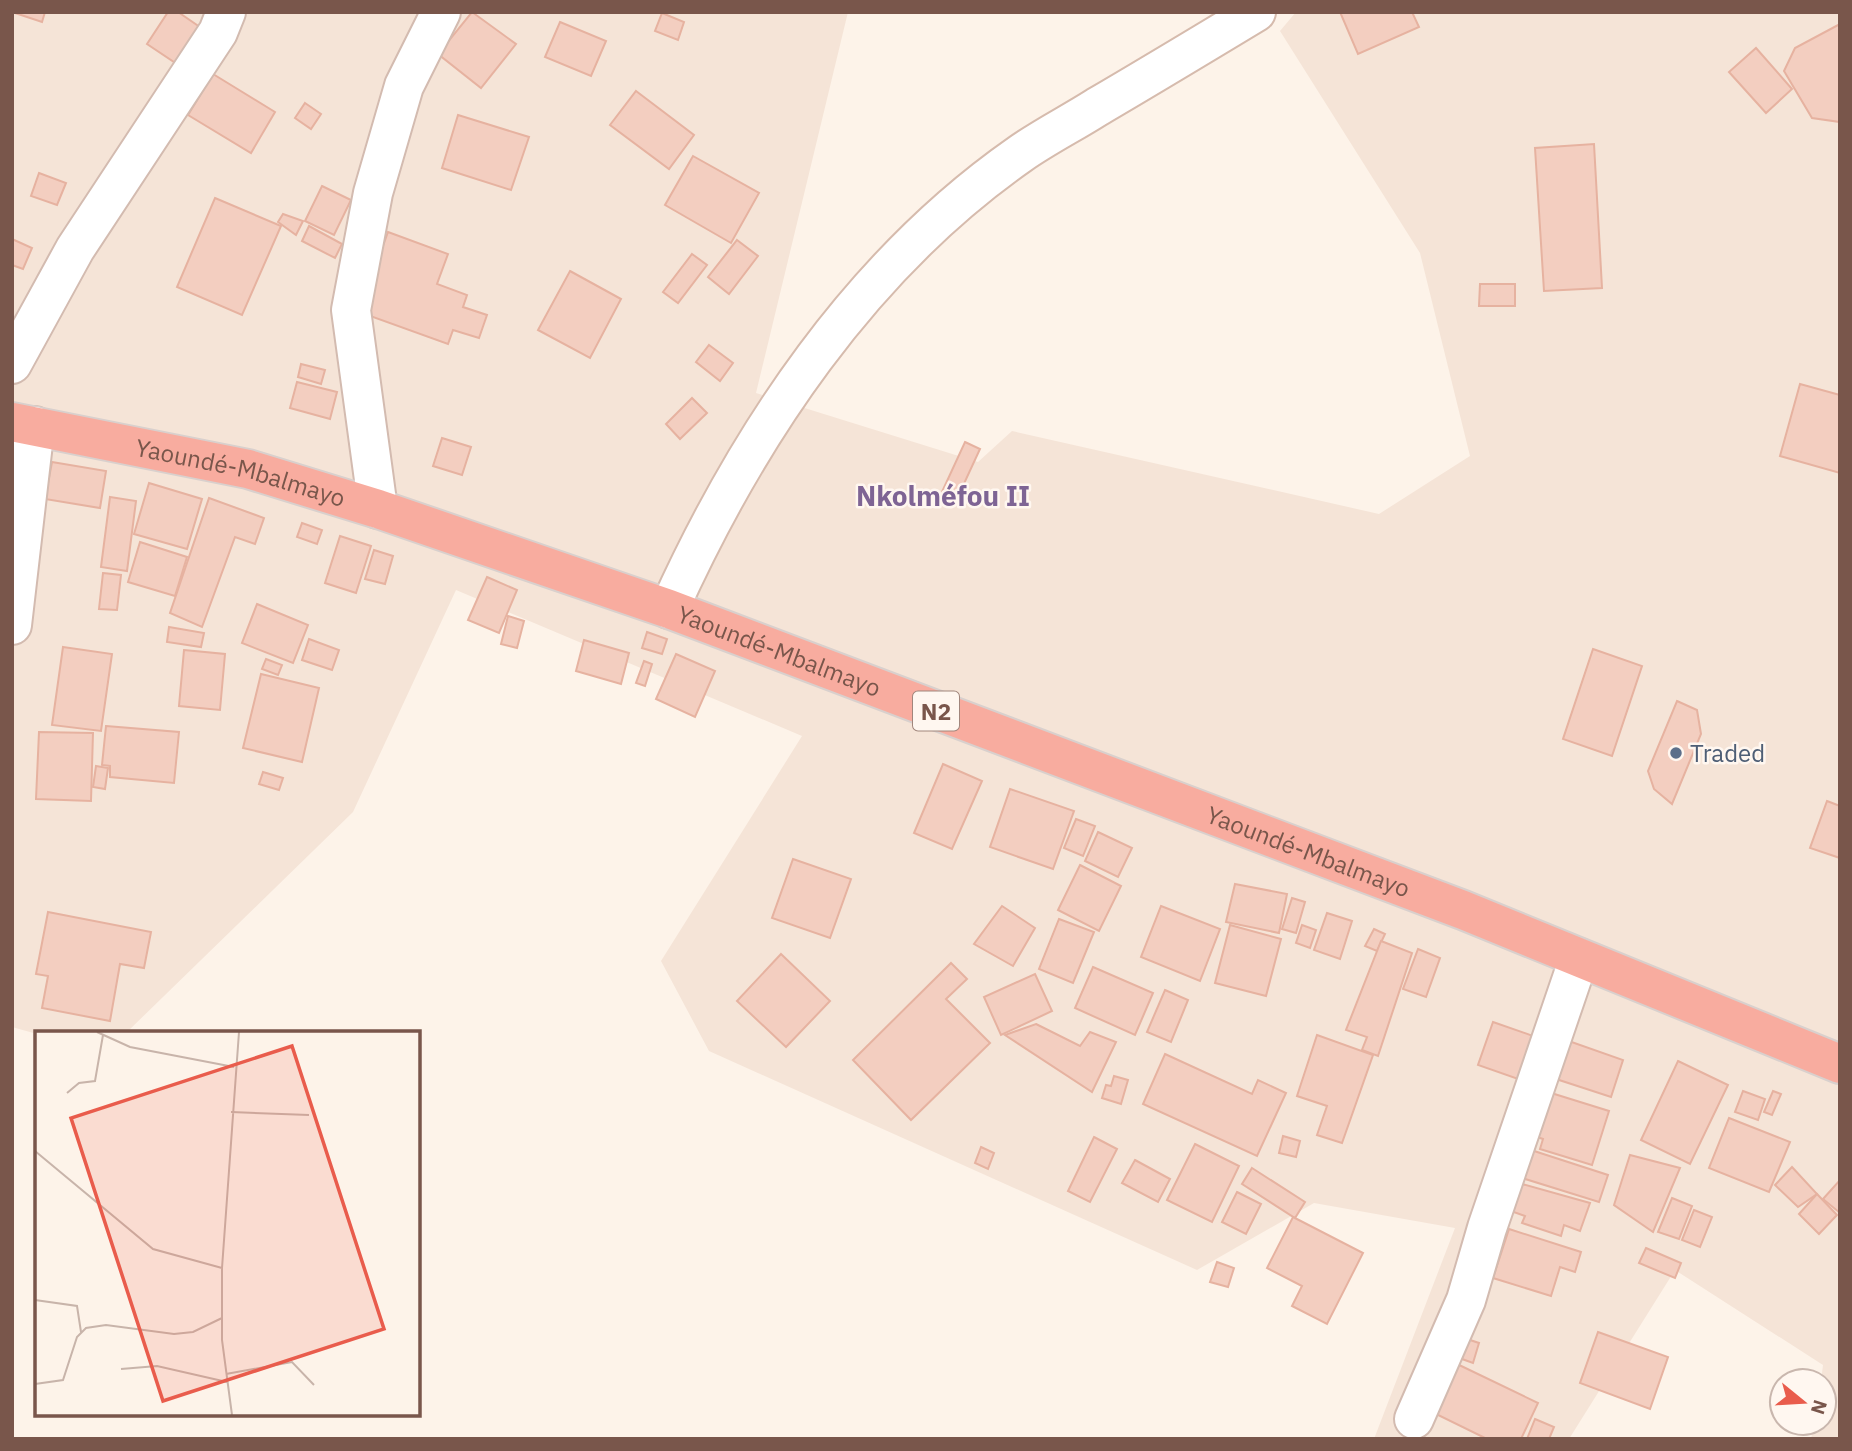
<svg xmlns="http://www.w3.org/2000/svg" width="1852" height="1451" font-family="'IBM Plex Sans',sans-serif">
  <rect width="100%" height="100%" fill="#fdf3e9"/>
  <path fill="#f5e4d7" d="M12,12h836l-92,381 222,69 34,-31 367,83 91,-58 -50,-203 -140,-222 16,-19h544v1427h-29l3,-16h10v-42h-3l2,-16 -148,-95 -106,169h-195l81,-211 -141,-25 -117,67 -488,-219 -48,-90 141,-225 -346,-146 -103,222 -227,221 -89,1 -25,-7z"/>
  <g fill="#f3cec0" stroke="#e6b2a0" stroke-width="2">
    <path d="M12,12h33l-3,10z"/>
    <path d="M168,12h10l32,22 -24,36 -39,-26z"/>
    <path d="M472,12l44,32 -35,44 -43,-34z"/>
    <path d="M1340,12h72l7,15 -61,27z"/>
    <path d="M662,13l22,9 -6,18 -23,-9z"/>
    <path d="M560,22l46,19 -15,35 -46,-19z"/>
    <path d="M1840,24v98l-28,-4 -28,-47 11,-23z"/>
    <path d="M1756,48l36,41 -26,24 -37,-41z"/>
    <path d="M213,74l62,38 -24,41 -63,-38z"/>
    <path d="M636,91l58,44 -25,34 -59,-44z"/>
    <path d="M305,103l16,11 -10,15 -16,-11z"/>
    <path d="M458,115l71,22 -18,53 -69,-22z"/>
    <path d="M1594,144l8,144 -58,3 -9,-143z"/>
    <path d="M693,156l66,37 -28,50 -66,-38z"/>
    <path d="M39,173l27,10 -9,22 -26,-9z"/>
    <path d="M322,186l29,14 -17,35 -29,-14z"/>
    <path d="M215,198l66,28 -39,89 -65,-28z"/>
    <path d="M283,214l20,7 -7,14 -18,-13z"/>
    <path d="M309,226l33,18 -7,14 -33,-17z"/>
    <path d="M388,232l60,22 -11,30 30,11 -4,12 24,8 -8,23 -26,-8 -5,14 -89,-32z"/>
    <path d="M12,239l20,9 -9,21 -11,-4z"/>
    <path d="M737,240l21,16 -29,38 -21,-17z"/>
    <path d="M692,254l15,11 -29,38 -15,-11z"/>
    <path d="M570,271l51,28 -31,59 -52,-28z"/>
    <path d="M1480,284h35v22h-36z"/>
    <path d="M709,345l24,18 -13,18 -24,-19z"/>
    <path d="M301,364l24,6 -4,14 -23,-7z"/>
    <path d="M297,382l40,10 -7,27 -40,-11z"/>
    <path d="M1800,384l40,11v78l-60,-17z"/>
    <path d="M692,398l15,15 -27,26 -14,-15z"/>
    <path d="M442,438l29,9 -9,28 -29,-9z"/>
    <path d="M965,442l15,7 -24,52 -15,-7z"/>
    <path d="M52,462l54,9 -6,37 -55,-9z"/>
    <path d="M149,483l53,16 -15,50 -53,-15z"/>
    <path d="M110,497l26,4 -9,70 -26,-4z"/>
    <path d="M209,498l55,20 -9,26 -20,-7 -33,90 -32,-14z"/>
    <path d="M302,523l20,7 -5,14 -20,-7z"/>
    <path d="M340,536l31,10 -15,47 -31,-10z"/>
    <path d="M140,542l47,15 -12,39 -47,-14z"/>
    <path d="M374,550l19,6 -8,28 -20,-5z"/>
    <path d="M103,573l18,2 -4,35 -18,-1z"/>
    <path d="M487,577l30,13 -18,43 -31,-13z"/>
    <path d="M257,604l51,21 -15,38 -51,-20z"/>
    <path d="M508,616l16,5 -7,27 -16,-4z"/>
    <path d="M169,627l35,6 -3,14 -34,-5z"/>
    <path d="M647,632l20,7 -5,15 -20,-6z"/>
    <path d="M309,639l30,11 -7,20 -30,-10z"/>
    <path d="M584,640l45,13 -8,31 -45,-13z"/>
    <path d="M63,647l49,7 -11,77 -49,-6z"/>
    <path d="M1593,649l49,17 -30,90 -49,-17z"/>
    <path d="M184,650l41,4 -5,56 -41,-4z"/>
    <path d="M676,654l39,17 -20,46 -39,-18z"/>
    <path d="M266,659l16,6 -4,10 -16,-6z"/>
    <path d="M644,661l8,3 -7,22 -9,-3z"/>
    <path d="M261,674l58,14 -17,74 -59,-14z"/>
    <path d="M1677,701l20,9 4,24 -29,70 -18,-15 -6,-18z"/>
    <path d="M106,726l73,6 -5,51 -64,-6v-11l-8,-1z"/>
    <path d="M39,732l54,1 -2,68 -55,-2z"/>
    <path d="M943,764l39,17 -30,68 -38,-16z"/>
    <path d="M96,766l12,2 -3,21 -12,-2z"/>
    <path d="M263,772l20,6 -4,12 -20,-6z"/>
    <path d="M1010,789l64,22 -21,58 -63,-22z"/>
    <path d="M1827,801l13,5v52l-30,-10z"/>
    <path d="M1076,819l19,7 -12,30 -19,-8z"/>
    <path d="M1098,832l34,16 -14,29 -33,-16z"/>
    <path d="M793,859l58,20 -21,59 -58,-20z"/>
    <path d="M1080,865l41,21 -22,45 -41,-21z"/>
    <path d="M1235,884l52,10 -8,39 -53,-11z"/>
    <path d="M1292,898l13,4 -9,31 -14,-4z"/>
    <path d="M1002,906l33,22 -22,38 -39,-22z"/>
    <path d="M1161,906l59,23 -20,52 -59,-24z"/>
    <path d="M48,912l103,20 -7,36 -24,-4 -10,57 -68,-13 6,-32 -12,-2z"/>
    <path d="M1327,913l25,8 -12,38 -26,-9z"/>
    <path d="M1059,919l35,13 -21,51 -34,-14z"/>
    <path d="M1230,925l51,14 -15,57 -51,-13z"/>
    <path d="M1302,925l14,5 -6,18 -14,-5z"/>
    <path d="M1374,929l11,5 -8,17 -12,-5z"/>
    <path d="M1381,941l31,12 -34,103 -16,-6 5,-13 -21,-7z"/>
    <path d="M1418,949l22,9 -14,39 -23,-8z"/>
    <path d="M781,954l49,47 -44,46 -49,-46z"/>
    <path d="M951,963l16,16 -21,20 44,44 -79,77 -58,-60z"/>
    <path d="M1093,967l60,26 -18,42 -60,-27z"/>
    <path d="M1035,974l17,37 -51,24 -17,-38z"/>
    <path d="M1165,990l23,10 -17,42 -24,-10z"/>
    <path d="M1493,1022l43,15 -15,43 -43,-15z"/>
    <path d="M1036,1024l44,22 10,-14 26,10 -24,50 -87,-57z"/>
    <path d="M1317,1035l56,20 -31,88 -25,-8 10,-29 -30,-10z"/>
    <path d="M1563,1039l60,21 -12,37 -61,-20z"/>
    <path d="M1165,1054l87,40 6,-14 28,13 -29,63 -114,-52z"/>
    <path d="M1678,1061l50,24 -38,79 -49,-24z"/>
    <path d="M1114,1076l14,4 -7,24 -19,-6 4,-13 5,1z"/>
    <path d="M1743,1091l22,8 -7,21 -23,-8z"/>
    <path d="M1773,1091l8,3 -9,21 -8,-3z"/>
    <path d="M1548,1092l61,19 -17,54 -52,-16 3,-10 -9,-3z"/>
    <path d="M1729,1118l61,24 -21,50 -60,-24z"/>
    <path d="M1283,1136l17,5 -4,16 -17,-4z"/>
    <path d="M1094,1137l23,12 -27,53 -22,-11z"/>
    <path d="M1195,1144l44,22 -27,56 -45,-22z"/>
    <path d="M981,1147l13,6 -6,16 -13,-6z"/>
    <path d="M1531,1150l77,25 -9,27 -77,-24z"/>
    <path d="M1630,1155l50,13 -27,64 -39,-27z"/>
    <path d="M1135,1160l35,19 -12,23 -36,-19z"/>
    <path d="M1792,1167l25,27 -19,13 -23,-22z"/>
    <path d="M1252,1168l53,34 -10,16 -53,-34z"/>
    <path d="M1840,1180v33l-17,-14z"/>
    <path d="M1522,1184l68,19 -10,28 -16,-6 -3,11 -39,-13 3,-7 -17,-6z"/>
    <path d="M1237,1192l24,12 -15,30 -24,-12z"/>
    <path d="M1817,1194l20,21 -18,19 -20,-20z"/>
    <path d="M1672,1198l20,8 -13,33 -21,-7z"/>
    <path d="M1694,1210l18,7 -12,30 -18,-7z"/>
    <path d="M1293,1217l70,36 -36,71 -35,-18 10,-20 -35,-18z"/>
    <path d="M1509,1229l72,23 -6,20 -15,-5 -9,29 -58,-18z"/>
    <path d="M1646,1248l35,15 -6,15 -36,-15z"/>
    <path d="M1217,1262l17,6 -6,19 -18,-5z"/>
    <path d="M1598,1332l70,25 -18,52 -70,-26z"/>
    <path d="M1467,1339l12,4 -6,20 -11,-4z"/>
    <path d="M1455,1363l83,40 -17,36h-34l-55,-27z"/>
    <path d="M1535,1419l19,8 -5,12h-22z"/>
  </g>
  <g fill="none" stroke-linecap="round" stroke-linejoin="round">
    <defs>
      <g id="street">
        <path d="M12,364l63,-115 143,-217 8,-20"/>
        <path d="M378,509l-27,-199 22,-117 31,-107 37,-74"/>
        <path d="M12,625l23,-199"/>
        <path d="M1414,1419l52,-119 21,-72 92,-270"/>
      </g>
      <path id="secondary" d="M669,609c79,-175 192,-344 351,-455 24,-17 52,-31 77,-47 53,-31 106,-63 159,-95"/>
      <g id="highway">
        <path id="s1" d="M12,422l236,47 130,40 291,100 794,301 377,154"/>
      </g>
    </defs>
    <use href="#street" stroke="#d3bbb0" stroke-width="42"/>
    <use href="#secondary" stroke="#d6bbad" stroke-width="42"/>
    <use href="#highway" stroke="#d9d0cd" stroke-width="42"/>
    <use href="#street" stroke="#fff" stroke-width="38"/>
    <use href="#secondary" stroke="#fff" stroke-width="38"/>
    <use href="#highway" stroke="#f8ac9f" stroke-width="38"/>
  </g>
  <circle fill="#5c6f8a" stroke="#fff7f0" stroke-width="2.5" cx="1676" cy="753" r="7"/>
  <g text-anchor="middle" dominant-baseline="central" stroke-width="5" stroke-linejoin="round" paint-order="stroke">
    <rect fill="#fff7f0" stroke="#a1867c" stroke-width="2" x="913" y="691.5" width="46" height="39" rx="5"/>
    <g font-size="23" font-weight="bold" fill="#79564b">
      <text x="936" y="711">N2</text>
    </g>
    <g font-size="24" fill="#79564b" stroke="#fff7f0">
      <text stroke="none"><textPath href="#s1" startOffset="234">Yaoundé-Mbalmayo</textPath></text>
      <text stroke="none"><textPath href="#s1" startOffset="802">Yaoundé-Mbalmayo</textPath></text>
      <text stroke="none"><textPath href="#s1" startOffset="1368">Yaoundé-Mbalmayo</textPath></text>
    </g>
    <g font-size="24" fill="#4e5e75" stroke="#fff7f0" text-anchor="start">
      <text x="1690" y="753">Traded</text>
    </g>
    <g font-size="28" font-weight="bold" fill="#7e6494" stroke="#fff7f0">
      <text x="943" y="495">Nkolméfou II</text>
    </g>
  </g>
  <g transform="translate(35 1031)">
    <rect width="385" height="385" fill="#fdf3e9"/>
    <path fill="none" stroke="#c8b4aa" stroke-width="2" d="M62,1l33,15 104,20M32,62l12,-10 16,-2 8,-46M196,81l78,3M0,120l118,98 69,19M0,269l42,6 4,26M86,338l36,-3 70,16M191,343l66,-12 22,23M0,353l28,-4 14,-43 9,-9 20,-3 68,9 19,-2 29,-14M197,384l-10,-75v-72l17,-236"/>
    <path fill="#e95c4c" fill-opacity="0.15" stroke="#e95c4c" stroke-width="3.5" d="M257,15l92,283 -221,72 -92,-283z"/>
    <rect width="385" height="385" fill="none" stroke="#79564b" stroke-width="3.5"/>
  </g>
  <rect width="1852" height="1451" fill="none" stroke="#79564b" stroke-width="28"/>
  <g transform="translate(1803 1402) rotate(108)"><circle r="33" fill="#fff7f0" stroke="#c9b7ae" stroke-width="2"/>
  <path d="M0-5L12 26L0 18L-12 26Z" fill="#e95c4c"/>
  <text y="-10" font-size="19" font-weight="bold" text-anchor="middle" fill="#79564b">N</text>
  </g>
</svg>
